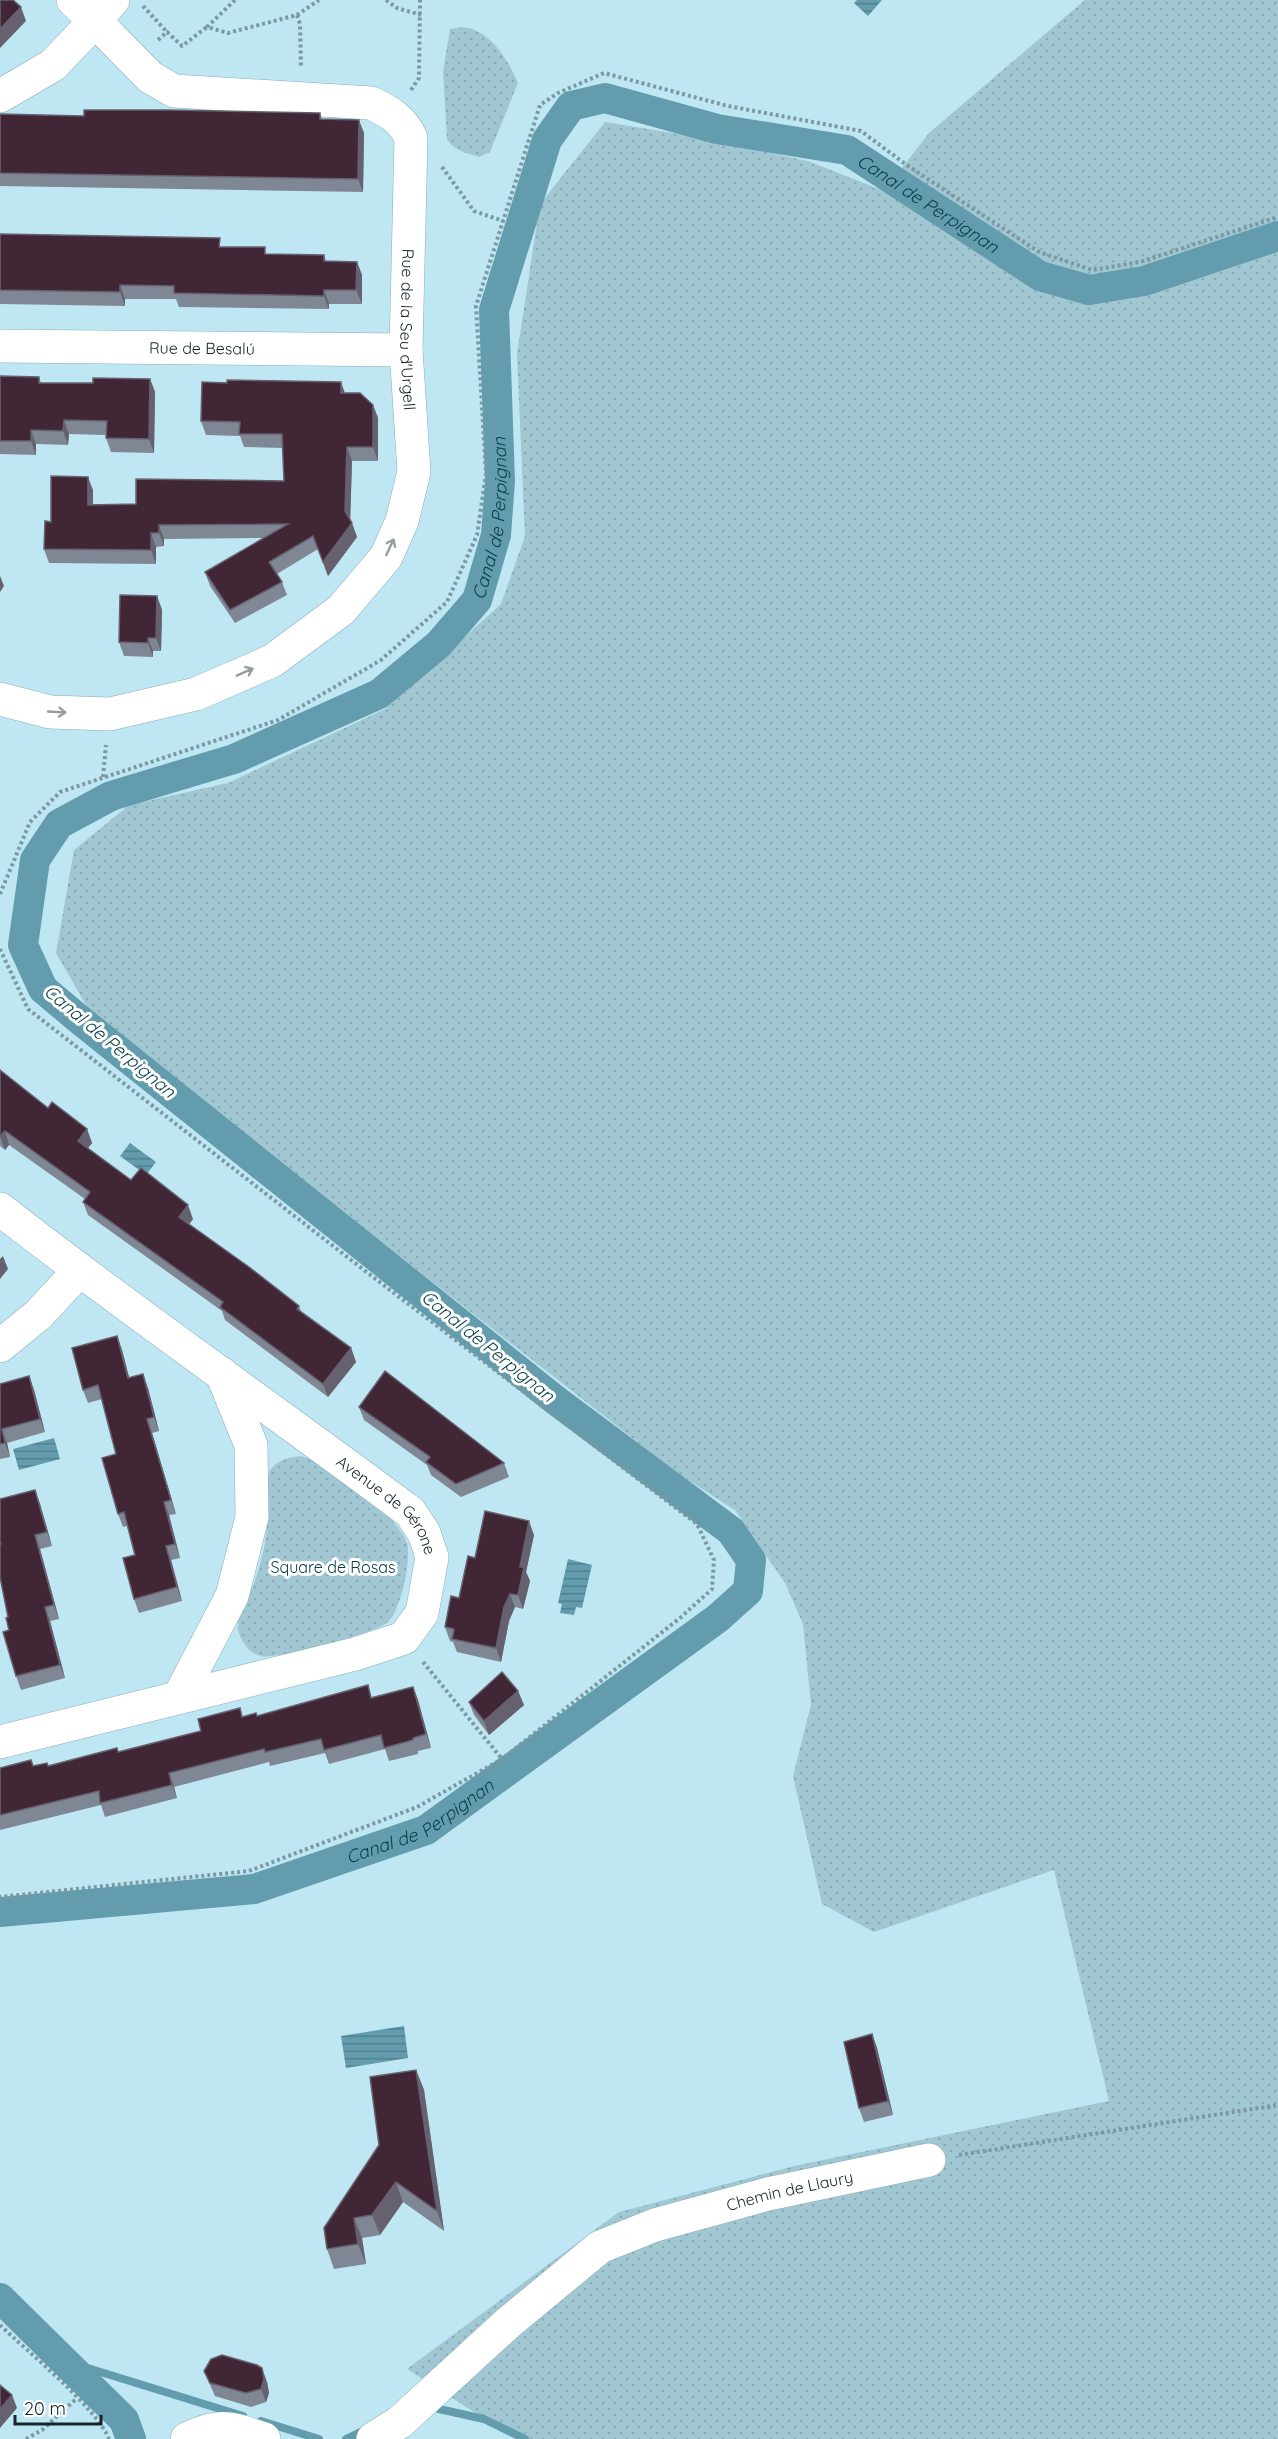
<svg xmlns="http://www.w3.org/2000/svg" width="1278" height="2439" font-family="Quicksand,sans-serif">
  <defs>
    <pattern id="grass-dots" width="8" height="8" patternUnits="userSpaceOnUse" patternTransform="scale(1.5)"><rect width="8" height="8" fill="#a1c7d3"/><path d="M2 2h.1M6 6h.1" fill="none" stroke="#8aabb5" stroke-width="1.8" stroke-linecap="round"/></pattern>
    <pattern id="water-rules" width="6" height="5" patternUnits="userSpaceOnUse" patternTransform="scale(1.5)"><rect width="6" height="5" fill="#639cac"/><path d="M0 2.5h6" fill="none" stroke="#517f8c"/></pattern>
  </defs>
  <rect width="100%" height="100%" fill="#bee7f3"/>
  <g fill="url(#grass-dots)">
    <path d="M1085,0h193v2439h-762l-109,-70 212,-157 175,-46 315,-65 -55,-231 -180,62 -52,-28 -29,-128 18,-71 -8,-81 -18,-41 -50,-73 -58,-37 -584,-456 -37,-64 18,-103 55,-45 99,-22 157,-74 116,-105 24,-68 -8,-182 23,-150 65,-82 93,15 110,24 76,30 45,-58z"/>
    <path d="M462,27c28,2 46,33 56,56l-28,69 -11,5c-12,-4 -25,-6 -32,-18l-4,-67 7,-43z"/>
    <path d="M301,1456l12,4 80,61c4,6 10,12 13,19 7,16 -5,70 -18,82 -13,11 -110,38 -127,34 -12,-3 -20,-14 -23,-26 -3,-15 11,-33 16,-47 7,-20 13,-41 13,-62 0,-33 -10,-61 34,-65z"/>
  </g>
  <g fill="url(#water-rules)">
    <path d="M857,0h25l-14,16 -14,-13z"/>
    <path d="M130,1143l26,19 -10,13 -26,-19z"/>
    <path d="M54,1438l6,21 -41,11 -6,-21z"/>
    <path d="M568,1559l24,6 -10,43 -6,-1 -2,8 -14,-2 2,-9 -4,-1z"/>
    <path d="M404,2026l4,32 -62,10 -5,-32z"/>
  </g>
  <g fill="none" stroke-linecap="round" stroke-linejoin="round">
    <g stroke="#639cac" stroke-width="8">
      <path d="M65,2361l178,55"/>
      <path d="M439,2409l45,10 41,20"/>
      <path d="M261,2421l58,18"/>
      <path d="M346,2439l21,-10"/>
    </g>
    <g stroke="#639cac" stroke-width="30">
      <path id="s1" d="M0,1912l254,-23 172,-59 292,-212 30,-27 3,-31 -20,-29 -177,-132 -474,-379 -37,-31 -20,-44 12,-85 24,-36 52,-28 123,-37 145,-65 60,-50 38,-44 19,-65 4,-54 -6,-171 53,-170 24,-34 34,-8 112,31 130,21 193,126 49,14 55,-9 134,-45"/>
      <path d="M0,2298l124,122 7,19"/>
    </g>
    <defs>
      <g id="minor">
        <path d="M73,0l22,21 18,-21"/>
        <path id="s2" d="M0,96l53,-31 42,-44 55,56 24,14 197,12c19,9 31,16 40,35l-5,212 8,122 -12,49 -16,36 -45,53 -69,51 -76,33 -86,20 -60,-2 -50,-13"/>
        <path id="s3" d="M0,346l406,4"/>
        <path id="s4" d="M0,1209c134,105 274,201 410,303l14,21 8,24 -10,56 -18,25 -49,16 -355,88"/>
        <path d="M0,1346l38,-31 41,-44"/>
        <path d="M179,1697l53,-101 20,-79 -1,-72 -29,-71"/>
        <path d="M187,2439c33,-17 44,-11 77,0"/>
        <path id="s5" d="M373,2439l27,-17 108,-99 92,-76 55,-22 113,-31 161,-34"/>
      </g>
    </defs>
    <use href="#minor" stroke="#87aeba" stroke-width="34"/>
    <g stroke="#7b99a2" stroke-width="4" stroke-dasharray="3 3" stroke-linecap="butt">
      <path d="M235,0l-28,27 21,6 69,-18 22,-15"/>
      <path d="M386,0l11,8 24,7"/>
      <path d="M143,6l24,26"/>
      <path d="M297,15l3,9 1,44"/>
      <path d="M158,40l9,-8 15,14 25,-19"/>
      <path d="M411,90l8,-12 1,-78"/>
      <path d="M442,167l32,44 29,10"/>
      <path d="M103,777l3,-32"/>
      <path d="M0,894l30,-72 30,-30 218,-72 103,-60 66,-58 30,-67 9,-61 -10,-168 64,-201 18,-12 46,-20 124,33 133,25 47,35 131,86 53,18 48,-8 138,-45"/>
      <path d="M0,949l28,60 345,268 324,247 17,36 -2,29 -32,29 -178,141 -85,48 -168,64 -249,26"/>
      <path d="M423,1662l79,97"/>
      <path d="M959,2155l319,-50"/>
      <path d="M0,2325c26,25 98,84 109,114"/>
      <path d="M26,2439l16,-9 35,-32"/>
    </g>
    <use href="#minor" stroke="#fff" stroke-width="33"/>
  </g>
  <g fill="#808794">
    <path d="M320,113l2,6 42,14 -1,59 -363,-6v-72l84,2z"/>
    <path d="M0,234l223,13 44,7 57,1 2,6 31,1 5,13v29h-33v5l-150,-2 -3,-8h-51v7l-125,-2z"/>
    <path d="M0,376l39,1 2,6h52l57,-4 5,13 -1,61 -43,-1 -5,-14v-3l-37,-1 -1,11 -32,-1v11l-36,-1z"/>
    <path d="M345,393l28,12 5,13v43h-26l-2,59 7,17 -29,39 -10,-27 -41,25 5,8 5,13 -52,28 -25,-37 -5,-14 59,-34 -100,1v7l-8,1v17l-107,-1 -5,-14 7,-27 42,-32v15l43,-1 148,-23 -1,-33 -39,-1 -4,-11 -34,-1 -5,-14z"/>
    <path d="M157,596l5,14 -1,41h-8v6l-29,-1 -5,-14z"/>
    <path d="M0,1069l1,2 47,37 39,21 5,14 -4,5 43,32 62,39 -4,5 110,82 2,5 50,37 5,14 -28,35 -103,-77 -3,-9 -134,-96 -5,-13 2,-3 -76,-54 -4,5 -5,-4z"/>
    <path d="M117,1336l5,14 7,28 19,10 11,43 -7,2 24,81 -7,1 11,43 -9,2 11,41 -43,12 -5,-14 1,-44 -8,-29 -4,1 -5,-13 -2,-60 -14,-55 -14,4 -5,-13z"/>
    <path d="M29,1376l5,14 11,42 -38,11 3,14 -10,2v-75z"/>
    <path d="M359,1407l145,56 5,14 -48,20 -30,-22 -4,-10 -63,-45z"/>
    <path d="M35,1490l5,14 12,42 -12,3 19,70 -9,2 15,57 -44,12 -5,-14 -8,-59z"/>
    <path d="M534,1535l-8,37 4,9 -7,28 -8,-2 -6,14 -8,41 -44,-10 -4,-10 -3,-1 -5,-14 14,-29 16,-40z"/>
    <path d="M413,1687l5,13 13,48 -13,3v3l-29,7 -4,-12 -56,15 -4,-11 -55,13 -1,-4 -95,25 3,11 -72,19 -4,-12 -101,25v-62l34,-2h14l71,-14 82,-21 42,-15h14l115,-19z"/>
    <path d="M518,1691l6,14 -35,30 -15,-20 -5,-13z"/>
    <path d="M872,2034l5,14 16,67 -29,7 -5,-14z"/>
    <path d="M416,2070l8,20 20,141 -41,-29 -23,33 -18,3 4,26 -32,5 -7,-20z"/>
    <path d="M204,2371l63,11 2,11 -3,9 -15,5 -36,-11z"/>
  </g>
  <g fill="#66616f">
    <path d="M21,7l5,14 -26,27v-19z"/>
    <path d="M359,120l5,13 -1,59 -5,-13z"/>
    <path d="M357,262l5,13v29l-6,-14z"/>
    <path d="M120,285l5,14v7l-5,-14z"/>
    <path d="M324,290l5,14v5l-5,-13z"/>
    <path d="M150,379l5,13 -1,61 -5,-14z"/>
    <path d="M341,382l5,14 -5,-3z"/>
    <path d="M373,405l5,13v43l-5,-14z"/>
    <path d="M64,420l5,14 -1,11 -5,-14z"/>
    <path d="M31,430l5,14v11l-5,-14z"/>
    <path d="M347,447l5,14 -2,64 -5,-14z"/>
    <path d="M88,477l5,13v28l-5,-13z"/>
    <path d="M352,523l5,14 -29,39 -5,-14z"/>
    <path d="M159,525l5,14v7l-5,-13z"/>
    <path d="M151,533l5,14v17l-5,-14z"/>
    <path d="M0,576l4,10 -4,6z"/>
    <path d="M157,596l5,14 -1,41 -5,-13z"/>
    <path d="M148,638l5,13v6l-5,-14z"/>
    <path d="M87,1129l5,14 -9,11 -5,-13z"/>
    <path d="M5,1131l4,14 -4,5 -5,-14z"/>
    <path d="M188,1205l5,14 -9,12 -5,-14z"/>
    <path d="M3,1256l5,13 -8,10v-20z"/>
    <path d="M117,1336l5,14 11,42 -5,-14z"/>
    <path d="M351,1348l5,14 -28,35 -5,-13z"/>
    <path d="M143,1374l5,14 11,43 -5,-14z"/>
    <path d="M29,1376l5,14 11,42 -5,-13z"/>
    <path d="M147,1419l5,14 24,81 -5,-14z"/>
    <path d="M2,1429l5,14 3,14 -5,-14z"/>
    <path d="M35,1490l5,14 12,42 -5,-14z"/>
    <path d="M164,1502l5,13 11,43 -5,-14z"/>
    <path d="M529,1521l5,14 -8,37 4,9 -7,28 -5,-14 2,-28z"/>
    <path d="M35,1535l5,14 19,70 -5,-14z"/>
    <path d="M166,1546l5,14 11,41 -5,-14z"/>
    <path d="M510,1594l5,13 -6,14 -8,41 -5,-14 8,-41z"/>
    <path d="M45,1607l5,14 15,57 -5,-13z"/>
    <path d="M413,1687l5,13 13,48 -5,-14z"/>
    <path d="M518,1691l6,14 -35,30 -5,-14z"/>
    <path d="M169,1773l5,14 3,11 -5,-13z"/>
    <path d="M872,2034l5,14 16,67 -5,-14z"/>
    <path d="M416,2070l8,20 20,141 -7,-20z"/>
    <path d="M396,2182l7,20 -23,33 -8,-20z"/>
    <path d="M354,2218l8,20 4,26 -8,-20z"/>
    <path d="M262,2368l5,14 2,11 -3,9 -5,-13z"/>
    <path d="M12,2395l5,13 -17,20v-19z"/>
  </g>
  <g fill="#412736" stroke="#66616f" stroke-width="1.5">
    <path d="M0,0h13l8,7 -21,22z"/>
    <path d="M84,110h85l151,3v6l39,1 -1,59 -358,-6v-59l84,2z"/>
    <path d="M0,234l220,4 -1,9h46v7l59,1v6l33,1 -1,28h-32v6l-150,-3v-7l-54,-1v7l-120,-2z"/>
    <path d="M0,376l39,1v6h54v-5l57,1 -1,60 -43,-1 1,-17 -43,-1 -1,11 -32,-1v11h-31z"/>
    <path d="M227,380l114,2v11h19l13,12v42h-26l-2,64 7,12 -29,39 -10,-26 -44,26 13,20 -52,28 -25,-38 83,-48 -129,1v8h-8v17l-107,-1 1,-28 6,1v-46l37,1v28l48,-1v-25l148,2 -2,-47h-43l1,-12 -39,-1 1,-39 25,1z"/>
    <path d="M120,595l37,1 -1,42h-8v5l-29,-1z"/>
    <path d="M0,1070l48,38 4,-6 35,27 -9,12 53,39 10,-12 47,37 -9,12 70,50 50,39 -2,3 54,39 -28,36 -103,-77 3,-5 -140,-100 7,-10 -85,-61 -5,5z"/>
    <path d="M117,1336l11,42 15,-4 11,43 -7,2 24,81 -7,2 11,42 -9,2 11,41 -43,12 -11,-41 12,-3 -11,-43 -6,2 -16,-56 14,-4 -18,-69 -15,5 -11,-42z"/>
    <path d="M385,1371l119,92 -48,21 -30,-22 4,-5 -71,-50z"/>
    <path d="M29,1376l11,43 -38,10 3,14 -5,1v-60z"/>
    <path d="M35,1490l12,42 -12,3 19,70 -9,2 15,58 -44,11 -13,-44 6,-2 -3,-12 2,-1 -8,-40v-33h1l-1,-3v-42z"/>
    <path d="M485,1511l44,10 -9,46h4l-6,28 -8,-1 -6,13 -8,41 -44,-9 2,-10 -9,-2 6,-31 8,2 9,-42 7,2z"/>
    <path d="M502,1672l16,19 -34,30 -15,-19z"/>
    <path d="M368,1685l3,13 42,-11 13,47 -13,4v2l-29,8 -3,-13 -57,15 -3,-11 -56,13 -1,-3 -95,24 3,12 -72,18 -1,-12 -99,24v-47l31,-8 2,6 14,-3 1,3 69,-18 1,4 83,-21 -3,-12 42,-11 2,9 14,-4 1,3z"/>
    <path d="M872,2034l16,67 -29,7 -15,-66z"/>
    <path d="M416,2070l21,141 -41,-29 -24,33 -18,3 4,26 -31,5 -3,-21 55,-83 -9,-68z"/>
    <path d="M222,2355l35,10 5,3 2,11 -3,10 -15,4 -36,-10 -6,-12 7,-12z"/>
    <path d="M0,2385l12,10 -12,14z"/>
  </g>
  <defs><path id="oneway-shaft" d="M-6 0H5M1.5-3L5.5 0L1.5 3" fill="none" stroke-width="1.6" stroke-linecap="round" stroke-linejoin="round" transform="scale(1.5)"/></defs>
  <g stroke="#969d9f">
    <use href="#oneway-shaft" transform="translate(390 547) rotate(-65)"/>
    <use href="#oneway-shaft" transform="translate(245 672) rotate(-24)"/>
    <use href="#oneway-shaft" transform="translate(57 712) rotate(3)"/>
  </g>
  <g text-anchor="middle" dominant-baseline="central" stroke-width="6" stroke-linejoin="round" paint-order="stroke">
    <g font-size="16" fill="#16252a" stroke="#fff">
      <text stroke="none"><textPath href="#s2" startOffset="672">Rue de la Seu d'Urgell</textPath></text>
      <text stroke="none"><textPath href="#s3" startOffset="202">Rue de Besalú</textPath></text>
      <text stroke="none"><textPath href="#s4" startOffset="489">Avenue de Gérone</textPath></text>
      <text stroke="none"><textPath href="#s5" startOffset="496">Chemin de Llaury</textPath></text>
    </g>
    <g font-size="16" fill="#0a404c" stroke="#fff">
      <text x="333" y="1567">Square de Rosas</text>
    </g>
    <g font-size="18" font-style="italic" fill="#073e4a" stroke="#fff">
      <text stroke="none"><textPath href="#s1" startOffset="3333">Canal de Perpignan</textPath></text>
      <text stroke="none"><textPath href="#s1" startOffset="2524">Canal de Perpignan</textPath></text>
      <text transform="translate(110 1041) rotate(40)">Canal de Perpignan</text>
      <text transform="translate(488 1346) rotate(39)">Canal de Perpignan</text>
      <text stroke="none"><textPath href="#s1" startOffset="435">Canal de Perpignan</textPath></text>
    </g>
  </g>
  <path d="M15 2415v9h86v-9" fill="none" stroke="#16252a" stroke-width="3"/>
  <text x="24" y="2415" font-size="18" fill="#16252a" stroke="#ffffff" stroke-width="4.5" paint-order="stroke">20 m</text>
</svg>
